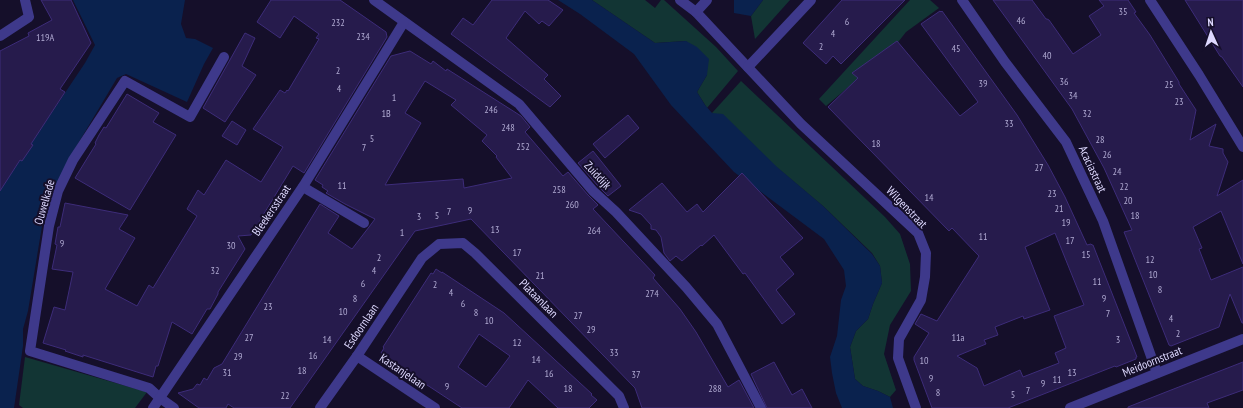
<svg xmlns="http://www.w3.org/2000/svg" width="1243" height="408" font-family="'PT Sans Narrow',sans-serif">
  <rect width="100%" height="100%" fill="#150f2a"/>
  <g fill="#123534">
    <path d="M592,0h53l10,8 6,-8h3l52,47 22,24 -31,37 -10,-16 10,-17 -21,-34 -31,2z"/>
    <path d="M763,0h27l-35,39 -4,-23z"/>
    <path d="M910,0h20l9,8 -33,24 -15,19 -65,55 -7,-7z"/>
    <path d="M741,81l144,136 15,17 10,30 1,27 -21,34 -6,29 12,36 -6,7 -12,-6 -15,-5 -8,-7 -5,-32 6,-16 12,-12 5,-15 9,-21 -2,-17 -8,-13 -49,-47 -111,-93z"/>
    <path d="M25,357l122,35 -12,16h-112l-4,-3z"/>
  </g>
  <g fill="#0a224e">
    <path d="M73,0h112l-4,24 5,14 9,1 18,9 -9,16 -17,38 -61,-28 -9,4 -47,79 -25,57 -3,12 -14,85 -5,18v17l-9,62h-14v-218l85,-127 10,-18z"/>
    <path d="M558,0h34l63,43 31,-2 11,6 12,12 -2,16 -10,17 8,13 7,8 11,1 54,53 46,39 49,48 8,12 2,17 -9,21 -5,15 -12,12 -6,16 5,32 8,7 15,5 12,6 3,11h-51l-6,-15 -4,-20 -2,-16 7,-21 4,-36 5,-14 -2,-16 -20,-31 -90,-67 -63,-67 -37,-51 -54,-40z"/>
    <path d="M734,0h29l-12,16 -17,-3z"/>
  </g>
  <g fill="#261b4c" stroke="#3d2c79" fill-rule="evenodd">
    <path d="M41,0h30l20,43 -31,46 5,3 -34,52 2,1 -11,16 -2,-1 -20,31v-140l29,-15 -1,-3 24,-13z"/>
    <path d="M271,0h69l46,32 1,5 -83,136 -11,-7 -42,69 -13,1 7,13 -27,43v2l-8,15h-3l-15,25 -20,-12 -14,44h-2l-3,11 -70,-22v2l-18,-6 1,-1 -23,-7 11,-36 11,3 8,-38 -21,-3 5,-24 -2,-1 3,-17h2l5,-24 63,12 -9,14 16,9 -30,51 32,17 12,-21 4,3 44,-72 -10,-7 11,-19 6,5 22,-35 35,22 22,-35 -30,-18 27,-39 5,3 2,-3 1,1 31,-52 -3,-1 3,-4 -25,-18 -14,22 -23,-16z"/>
    <path d="M492,0h56l15,10 -14,16 -7,-5 -3,3 -14,-13 -19,27 42,37 -4,4 17,17 -11,11 -99,-73 12,-16 10,7z"/>
    <path d="M842,0h63l-64,64 -8,-8 -7,8 -23,-21z"/>
    <path d="M993,0h39l14,19h1l2,1 24,34 28,-19 -12,-19 15,-10 -5,-6h29l8,12 -2,1 16,22 29,47v2l17,26 -6,30 26,-16 -7,22 14,3v4l5,9 -11,34 26,-16v84l-22,-53 -28,16 9,21 -3,1 12,31 32,-13v56h-1l-12,-29 -11,33 -48,19 -2,-1 -45,-113 8,-2 -28,-62 -32,-59z"/>
    <path d="M1185,0h58v87l-21,-30 -2,-1z"/>
    <path d="M940,11l1,1 1,-1 75,104 31,50 17,32 22,48 4,-1 1,1h1l44,112h-1v2l-20,8 -1,-1 -107,42h-76l-18,-48v-3l15,-24 -14,-9 6,-10 16,7 42,-65 -27,-28 -3,3 -121,-124 30,-29 -6,-5 45,-32 63,75 18,-14 -57,-78zM1055,233l29,72 -30,11 12,32 -11,5 4,10 -36,14 -3,-7 -36,16 -7,-18 -20,-12 29,-12 -2,-4 14,-5 -3,-8 28,-11 1,3 26,-9 -25,-63z"/>
    <path d="M245,33l10,5 -13,28 14,9 -31,47 -22,-14z"/>
    <path d="M410,51l21,13 2,-3 13,10 1,-2 74,47 9,11 -5,5 38,44 5,-4 20,23 10,10 -5,4 62,66 -2,3 27,31 16,23 32,55 11,-7 15,28h-112l-7,-20 -164,-169 -56,12 -125,177h-56l-6,-4 -2,4h-27l-21,-15 15,-4 4,-5 3,1 4,-7 3,2 7,-12 8,-4 98,-160 19,12 -11,17 24,16 17,-22 6,-8 -30,-15 -19,-11 2,-2 -6,-4 1,-2 -8,-5 76,-124zM425,81l31,19 -5,5 36,30 -5,6 15,15 -1,1 16,21 -48,10 -1,-9 -78,6 36,-62 -16,-10z"/>
    <path d="M127,94l32,19 -6,9 23,13 -46,75 -55,-32 21,-34 -1,-1 4,-8 5,-8 2,1z"/>
    <path d="M628,115l11,13 -34,30 -12,-14z"/>
    <path d="M232,121l14,9 -9,15 -15,-9z"/>
    <path d="M593,151l28,35 -13,10 -10,-10 -20,-23z"/>
    <path d="M742,173l61,65 -23,19 14,17 -18,16 19,24 -13,10 -37,-51 -2,1 -29,-39 -12,11 -1,-1 -19,16 -6,-5 -6,5 -6,-8 -3,-16 -5,-7 -5,-1v-4l-10,-11 -12,-4 33,-27 25,29 10,-8 6,8z"/>
    <path d="M436,269l6,4v-1l62,41 88,81 -1,1 6,5 -8,8h-31l-30,-28 -19,28h-47l-76,-50 1,-1 -6,-4 3,-5 -1,-1 48,-74 2,1zM479,334l31,22 -12,16 -12,15 -28,-20z"/>
    <path d="M774,362l18,33 10,-6 10,19h-45l-16,-34z"/>
    <path d="M1243,362v28l-36,13 2,5h-81v-1l38,-15z"/>
  </g>
  <g fill="none" stroke-linecap="round" stroke-linejoin="round">
    <path stroke="#3e398b" stroke-width="10" d="M303,187l61,36"/>
    <path stroke="#3e398b" stroke-width="10" d="M160,398l-11,-10 -119,-37 19,-125 9,-35 15,-31 52,-79 65,36 34,-60"/>
    <g stroke="#3e398b" stroke-width="10">
      <path d="M374,0l145,104 74,87 23,21 70,75 31,37 44,84"/>
      <path d="M680,0l16,12 105,112 117,109 8,20 -1,24 -4,23 -22,39 -1,19 18,50"/>
      <path d="M962,0l43,62 61,80 37,79 54,152"/>
      <path d="M1150,0l49,75 44,72"/>
      <path d="M696,12l11,-12"/>
      <path d="M0,36l29,-19 -4,-17"/>
      <path d="M748,67l63,-67"/>
      <path d="M357,356l78,52"/>
      <path d="M160,398l14,10"/>
      <path d="M153,408l151,-223 100,-163"/>
      <path d="M320,408l37,-52 65,-98 17,-14 24,-1 12,10 144,143 5,12"/>
      <path d="M1070,408l173,-69"/>
    </g>
  </g>
  <g text-anchor="middle" dominant-baseline="central" stroke-width="4" stroke-linejoin="round" paint-order="stroke">
    <g font-size="10" fill="#b0aad2">
      <text x="1123" y="11">35</text>
      <text x="1021" y="20">46</text>
      <text x="847" y="21">6</text>
      <text x="338" y="22">232</text>
      <text x="833" y="33">4</text>
      <text x="363" y="36">234</text>
      <text x="45" y="37">119A</text>
      <text x="821" y="46">2</text>
      <text x="956" y="48">45</text>
      <text x="1047" y="55">40</text>
      <text x="338" y="70">2</text>
      <text x="1064" y="81">36</text>
      <text x="983" y="83">39</text>
      <text x="1169" y="84">25</text>
      <text x="339" y="88">4</text>
      <text x="1073" y="95">34</text>
      <text x="394" y="97">1</text>
      <text x="1179" y="101">23</text>
      <text x="491" y="109">246</text>
      <text x="386" y="113">1B</text>
      <text x="1087" y="113">32</text>
      <text x="1009" y="123">33</text>
      <text x="508" y="127">248</text>
      <text x="372" y="138">5</text>
      <text x="1100" y="139">28</text>
      <text x="876" y="143">18</text>
      <text x="523" y="146">252</text>
      <text x="364" y="147">7</text>
      <text x="1107" y="154">26</text>
      <text x="1039" y="167">27</text>
      <text x="1117" y="171">24</text>
      <text x="342" y="185">11</text>
      <text x="1124" y="186">22</text>
      <text x="559" y="189">258</text>
      <text x="1052" y="193">23</text>
      <text x="929" y="197">14</text>
      <text x="1128" y="200">20</text>
      <text x="572" y="204">260</text>
      <text x="1059" y="208">21</text>
      <text x="470" y="210">9</text>
      <text x="449" y="211">7</text>
      <text x="437" y="215">5</text>
      <text x="1135" y="215">18</text>
      <text x="419" y="216">3</text>
      <text x="1066" y="222">19</text>
      <text x="495" y="229">13</text>
      <text x="594" y="230">264</text>
      <text x="402" y="232">1</text>
      <text x="983" y="236">11</text>
      <text x="1070" y="240">17</text>
      <text x="62" y="243">9</text>
      <text x="231" y="245">30</text>
      <text x="517" y="252">17</text>
      <text x="1086" y="254">15</text>
      <text x="379" y="257">2</text>
      <text x="1150" y="259">12</text>
      <text x="215" y="270">32</text>
      <text x="374" y="270">4</text>
      <text x="1153" y="274">10</text>
      <text x="540" y="275">21</text>
      <text x="1097" y="281">11</text>
      <text x="363" y="283">6</text>
      <text x="435" y="284">2</text>
      <text x="1160" y="289">8</text>
      <text x="451" y="292">4</text>
      <text x="652" y="293">274</text>
      <text x="355" y="298">8</text>
      <text x="1104" y="298">9</text>
      <text x="463" y="303">6</text>
      <text x="268" y="306">23</text>
      <text x="343" y="311">10</text>
      <text x="476" y="312">8</text>
      <text x="1108" y="313">7</text>
      <text x="578" y="315">27</text>
      <text x="1171" y="318">4</text>
      <text x="489" y="320">10</text>
      <text x="591" y="329">29</text>
      <text x="1178" y="333">2</text>
      <text x="249" y="337">27</text>
      <text x="958" y="337">11a</text>
      <text x="327" y="339">14</text>
      <text x="1118" y="339">3</text>
      <text x="517" y="342">12</text>
      <text x="614" y="352">33</text>
      <text x="313" y="355">16</text>
      <text x="238" y="356">29</text>
      <text x="536" y="359">14</text>
      <text x="924" y="360">10</text>
      <text x="302" y="370">18</text>
      <text x="227" y="372">31</text>
      <text x="1072" y="372">13</text>
      <text x="549" y="373">16</text>
      <text x="636" y="374">37</text>
      <text x="931" y="378">9</text>
      <text x="1057" y="379">11</text>
      <text x="1043" y="383">9</text>
      <text x="447" y="386">9</text>
      <text x="568" y="388">18</text>
      <text x="715" y="388">288</text>
      <text x="1028" y="390">7</text>
      <text x="938" y="392">8</text>
      <text x="1013" y="394">5</text>
      <text x="285" y="395">22</text>
    </g>
    <g font-size="12" fill="#ded9ff" stroke="#150f2a">
      <text transform="translate(1093 169) rotate(65)">Acaciastraat</text>
      <text transform="translate(598 175) rotate(47)">Zuiddijk</text>
      <text transform="translate(44 202) rotate(-74)">Ouwelkade</text>
      <text transform="translate(907 207) rotate(46)">Wilgenstraat</text>
      <text transform="translate(271 210) rotate(-56)">Bleekersstraat</text>
      <text transform="translate(539 298) rotate(45)">Plataanlaan</text>
      <text transform="translate(361 326) rotate(-56)">Esdoornlaan</text>
      <text transform="translate(1152 361) rotate(-22)">Meidoornstraat</text>
      <text transform="translate(403 371) rotate(34)">Kastanjelaan</text>
    </g>
  </g>
  <g transform="translate(1211 32) rotate(357)" stroke="#150f2a" stroke-width="3" paint-order="stroke">
  <path d="M0-3L7 15L0 10L-7 15Z" fill="#ded9ff"/>
  <text y="-6" font-size="11" font-weight="bold" text-anchor="middle" fill="#ded9ff">N</text>
  </g>
</svg>
